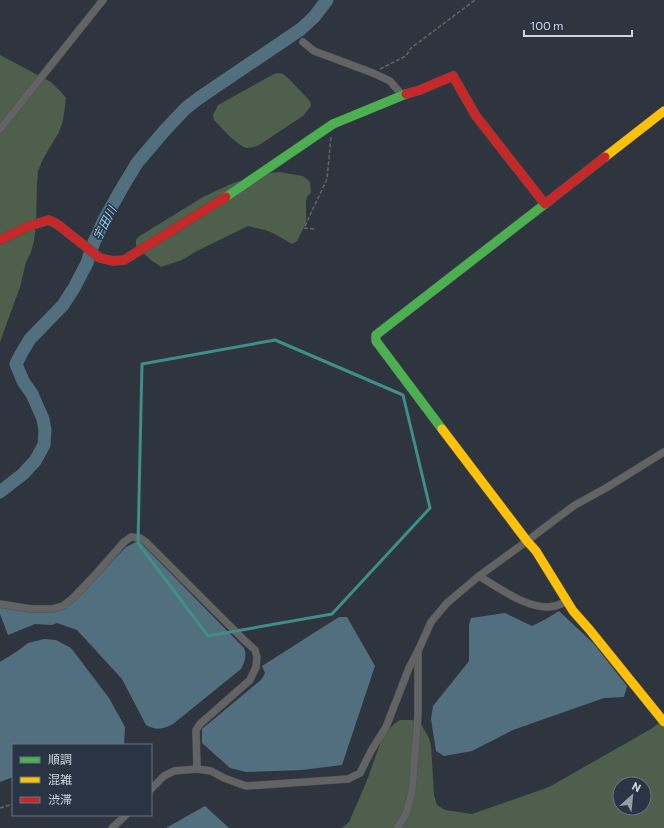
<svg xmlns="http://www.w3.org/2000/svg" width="664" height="828" font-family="Commissioner,'Noto Sans JP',sans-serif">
  <rect width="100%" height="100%" fill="#2f353e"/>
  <g fill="#4e5f4c" fill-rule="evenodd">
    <path d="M0,55l51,27 10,10 5,6 -3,23 -4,11 -16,27 -5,12 -1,13 -1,40 -2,17 -3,11 -5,10 -6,25 -20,55z"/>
    <path d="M279,73l4,1 7,6 20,21 1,5 -8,10 -44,29c-4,2 -8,3 -12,3 -10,-2 -26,-21 -33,-28l-1,-5 5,-10 56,-31z"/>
    <path d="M279,172l24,4 7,6 1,10 -4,5 -1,4v22l-9,18 -5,3 -19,-11 -8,-3 -17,-4 -51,25 -15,9 -21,7 -10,-7 -15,-14v-6l2,-3 65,-40 28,-13 29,-10z"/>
    <path d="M664,719v109h-322l7,-6 17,-39 17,-47 11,-12 6,-4h12l9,4 8,14 2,7 3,50 3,10 8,5 27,4 77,-27 102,-58zM620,784h24v24h-24z"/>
  </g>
  <g fill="#526f80">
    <path d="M136,542l5,1 103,105c3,8 1,13 -3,21l-68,55c-10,5 -16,7 -27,1l-24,-46 -45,-49 -20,-7 -5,2 -17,-1 -27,11 -8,-21v-6l55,3 10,-2 61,-62z"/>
    <path d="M559,611l35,33 33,42 -3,11 -20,1 -91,32 -41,21 -28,5 -8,-5 -5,-32 2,-13 36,-45v-36l2,-7 34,-5 27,13 14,-7z"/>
    <path d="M339,617h8l28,49 -33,99 -40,5 -56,2 -16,-4 -28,-25v-14l60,-50 3,-6 -3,-7z"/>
    <path d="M44,639l12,1 15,8 38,50 16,29 -1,18h-111v32l-13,5v-120l19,-12 9,-7z"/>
    <path d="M205,806l24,22h-63z"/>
  </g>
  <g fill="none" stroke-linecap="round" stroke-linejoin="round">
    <path stroke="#526f80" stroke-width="13" d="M0,492l23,-18 12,-13 9,-16 1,-15 -2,-11 -11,-25 -9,-13 -7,-17 5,-10 9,-15 33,-34 11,-17 13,-25 7,-21 2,-4 9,-20 17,-30 15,-25 29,-34 20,-21 13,-10 102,-69 13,-12 13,-17"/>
    <defs>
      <g id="street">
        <path d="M303,42l11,9 59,22 17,8 12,14"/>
        <path d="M0,129l103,-129"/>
        <path d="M479,576c20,12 52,36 76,30 4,-1 8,-3 12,-5"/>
        <path d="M0,604l32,5h20l11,-3 10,-8 22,-23 29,-33 7,-5 9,1 6,4 97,97 12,11 2,7 -1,10 -6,13 -50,44 -4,6 1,39"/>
        <path d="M151,789l13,-13 10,-5 23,-2 14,2 13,7 22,8 102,-7 12,-6 11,-22 15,-24 23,-59 9,-17 13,-29 16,-19 32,-27 48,-35 29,-22 19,-14 31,-17 58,-36"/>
        <path d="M112,828l14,-13"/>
        <path d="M397,828l9,-14 6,-22 6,-77v-63"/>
      </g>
      <g id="fast">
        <path d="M226,197l107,-73 73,-30"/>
        <path d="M442,429l-66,-88v-6l169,-131"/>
      </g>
      <g id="slow">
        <path d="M605,157l59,-46"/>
        <path d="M442,429l85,112 9,10 37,60 16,18 75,93"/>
      </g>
      <g id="jam">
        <path d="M406,94l14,-4 33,-14 23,40 69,88 60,-47"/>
        <path d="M0,240l29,-14 20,-6 8,4 43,34 13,3 11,-1 102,-63"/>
      </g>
    </defs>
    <use href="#street" stroke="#4d5259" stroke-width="8"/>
    <use href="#fast" stroke="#4d5259" stroke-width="10"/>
    <use href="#slow" stroke="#4d5259" stroke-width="10"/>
    <use href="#jam" stroke="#4d5259" stroke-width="10"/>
    <g stroke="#636566" stroke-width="1.5" stroke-dasharray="4 2" stroke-linecap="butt">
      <path d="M380,69l26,-13 5,-8 64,-48"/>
      <path d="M314,229l-10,-1 23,-49 4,-43"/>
      <path d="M0,808l13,-4"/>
    </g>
    <use href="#street" stroke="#646363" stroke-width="7"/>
    <use href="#fast" stroke="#4caf50" stroke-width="9"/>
    <use href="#slow" stroke="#ffc107" stroke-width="9"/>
    <use href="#jam" stroke="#c62828" stroke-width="9"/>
  </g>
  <path fill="none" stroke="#3e8e8a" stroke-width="3" stroke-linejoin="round" d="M275,340l128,55 27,113 -98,106 -124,22 -70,-93 4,-179z"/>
  <g text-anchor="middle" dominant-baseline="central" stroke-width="3" stroke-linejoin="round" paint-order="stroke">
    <g font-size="12" font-style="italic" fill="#93ceed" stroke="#293444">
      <text transform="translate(104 223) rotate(-63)">宇田川</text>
    </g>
  </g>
  <rect x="12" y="744" width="140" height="72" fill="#293444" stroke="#6a7482"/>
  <rect x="20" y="757" width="20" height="6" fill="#4caf50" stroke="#6a7482"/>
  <text x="48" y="764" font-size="12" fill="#ccd4de">順調</text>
  <rect x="20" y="777" width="20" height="6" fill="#ffc107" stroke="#6a7482"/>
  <text x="48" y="784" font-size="12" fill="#ccd4de">混雑</text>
  <rect x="20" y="797" width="20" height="6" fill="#c62828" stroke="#6a7482"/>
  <text x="48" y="804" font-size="12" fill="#ccd4de">渋滞</text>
  <g transform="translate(632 796) rotate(27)"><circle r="19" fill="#293444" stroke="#6a7482"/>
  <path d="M0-3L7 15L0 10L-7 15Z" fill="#959ca6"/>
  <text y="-6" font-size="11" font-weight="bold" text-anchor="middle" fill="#ccd4de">N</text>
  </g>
  <path d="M524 30v6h108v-6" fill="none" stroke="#ccd4de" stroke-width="2"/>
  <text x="530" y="30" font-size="12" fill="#ccd4de" stroke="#293444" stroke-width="3" paint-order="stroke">100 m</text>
</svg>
